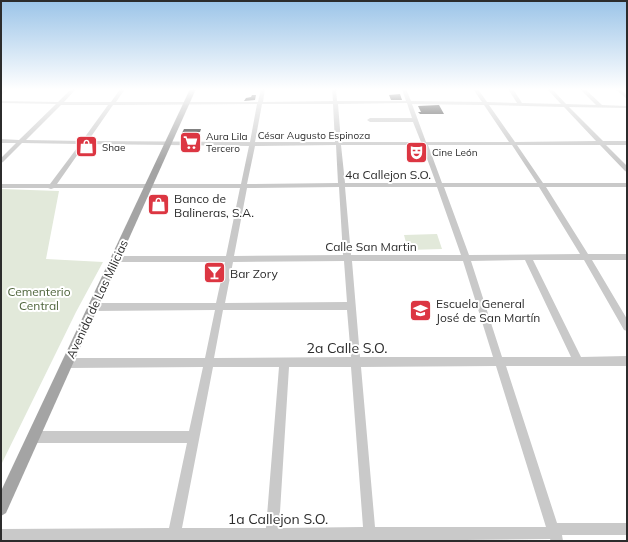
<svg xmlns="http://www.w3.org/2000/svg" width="628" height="542" font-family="Mulish,sans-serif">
  <rect width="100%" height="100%" fill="#fff"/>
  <g fill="#e2e9da">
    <path d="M1,189l58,2 -13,68 57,3 -27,50 -75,153z"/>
    <path d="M437,234l5,15 -34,1 -4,-15z"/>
  </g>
  <g fill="#131313">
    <path d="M400,94l2,6h-11l-2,-5z"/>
    <path d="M252,95h4l-1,5 -11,1 2,-3 5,-1z"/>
    <path d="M439,105l5,9h-24l-2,-2h3l-3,-6z"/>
    <path d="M184,129h17l-1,3 -18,1z"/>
    <path d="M409,148h10l3,9h-10z"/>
  </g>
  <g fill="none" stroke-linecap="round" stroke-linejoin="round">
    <g fill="#c9c9c9" fill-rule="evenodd">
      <path d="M4,89h5l-8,6v-3z"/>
      <path d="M71,89h5l-12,13h47l9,-13h5l-9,13h142l3,-13h4l-2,13 70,-1 -1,-12h4l1,12h69l-4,-12h4l5,12 71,1 -9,-13h5l9,13 30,1 -9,-14h5l9,14 39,1 -14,-15h5l14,15 30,1 -16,-16h5l17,16 25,1v2l-58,-1 34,34h24v4h-21l21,21v6l-2,-1 -25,-26h-83l26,38h84v4h-81l42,67h39v6h-35l35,59v12l-3,-1 -40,-70h-51l48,97 46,-1v10h-121l51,157h70v12h-65l1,6h-12l-1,-2 -174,2h-375v-12l168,-1 18,-85h-153l-4,-2 -2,-4 2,-4 4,-2h155l14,-64 -135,1 -3,-2 -2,-3 2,-3 3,-2h137l10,-48 -122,1 -3,-1 -1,-3 1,-3 3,-1h123l9,-41h-110l-4,-3 4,-3h111l14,-68h-186l-3,1 -3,-1h-47v-4h49l30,-40 -58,-1 -19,19 -2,1v-5l15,-15h-15v-4l18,1 37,-36 -55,-1v-2l57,1zM407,103l5,15h-42l-3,2 3,2h43l8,20h-80l-3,-38zM257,104l-7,38 -162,-1 25,-36zM262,104h71l2,38h-80zM412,104l72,1 25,37h-83zM61,105h47l-26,36 -56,-1zM489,105l75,2 32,34 -81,1zM85,144l164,2 -8,38h-184zM336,145l2,38 -91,1 8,-38zM341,145h81l14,38h-91zM428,145h84l25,38h-95zM339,187l4,68 -109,1 13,-68zM345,187h92l24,68h-110zM444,187h95l41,67 -111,1zM525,260l46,97h-69l-31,-96zM344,261l3,41 -122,1 8,-41zM352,261h111l30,96h-133zM223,310h124l4,47 -137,1zM496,366l50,161h-171l-14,-160zM213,367h66l-13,161h-84zM289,367h62l12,160 -84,1z"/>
      <path d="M615,89h5l7,6v4z"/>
    </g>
    <path fill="#a4a4a4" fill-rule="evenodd" d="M190,89h6l-190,424 -5,3v-25z"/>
  </g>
  <linearGradient id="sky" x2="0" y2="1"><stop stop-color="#9bc4e8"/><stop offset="0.54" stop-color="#fff"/><stop offset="1" stop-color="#fff" stop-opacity="0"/></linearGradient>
  <rect width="628" height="165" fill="url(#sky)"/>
  <defs>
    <symbol id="supermarket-square" viewBox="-11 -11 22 22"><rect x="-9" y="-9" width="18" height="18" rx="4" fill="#dc3642" stroke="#fff"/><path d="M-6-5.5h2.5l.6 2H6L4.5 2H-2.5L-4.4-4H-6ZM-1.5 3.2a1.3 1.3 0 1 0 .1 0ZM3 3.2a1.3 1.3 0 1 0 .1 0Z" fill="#fff"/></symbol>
    <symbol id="shop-square" viewBox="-11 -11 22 22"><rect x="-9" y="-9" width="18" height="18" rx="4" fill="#dc3642" stroke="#fff"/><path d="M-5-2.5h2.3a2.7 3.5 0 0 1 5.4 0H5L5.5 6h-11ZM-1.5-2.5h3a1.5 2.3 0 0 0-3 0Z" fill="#fff"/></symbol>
    <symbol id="theatre-square" viewBox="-11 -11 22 22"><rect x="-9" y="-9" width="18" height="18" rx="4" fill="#dc3642" stroke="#fff"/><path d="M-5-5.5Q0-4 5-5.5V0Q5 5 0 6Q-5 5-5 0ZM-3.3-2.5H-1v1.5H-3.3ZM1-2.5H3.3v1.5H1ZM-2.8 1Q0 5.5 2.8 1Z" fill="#fff"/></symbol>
    <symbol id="bar-square" viewBox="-11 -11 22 22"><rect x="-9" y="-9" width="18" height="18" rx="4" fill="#dc3642" stroke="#fff"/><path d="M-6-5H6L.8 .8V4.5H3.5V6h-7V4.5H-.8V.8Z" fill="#fff"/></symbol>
    <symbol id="school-square" viewBox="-11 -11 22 22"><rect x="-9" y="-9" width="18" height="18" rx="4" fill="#dc3642" stroke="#fff"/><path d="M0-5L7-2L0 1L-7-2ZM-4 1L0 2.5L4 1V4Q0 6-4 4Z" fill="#fff"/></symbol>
  </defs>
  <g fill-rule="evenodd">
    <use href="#supermarket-square" x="178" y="130" width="25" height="25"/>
    <use href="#shop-square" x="74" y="134" width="25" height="25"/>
    <use href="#theatre-square" x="404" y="140" width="25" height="25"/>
    <use href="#shop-square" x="146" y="192" width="25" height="25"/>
    <use href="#bar-square" x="202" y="260" width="25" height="25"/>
    <use href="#school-square" x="408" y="298" width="25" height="25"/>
  </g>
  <g text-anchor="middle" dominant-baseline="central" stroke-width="4" stroke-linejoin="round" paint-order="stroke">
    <g font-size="10" fill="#2c2c2c" stroke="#fff">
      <text x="314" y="135">César Augusto Espinoza</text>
    </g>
    <g font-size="10" fill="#2c2c2c" stroke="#fff" text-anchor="start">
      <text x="206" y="136">Aura Lila<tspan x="206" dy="12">Tercero</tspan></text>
      <text x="102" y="147">Shae</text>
      <text x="432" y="152">Cine León</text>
    </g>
    <g font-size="12" fill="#2c2c2c" stroke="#fff">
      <text x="388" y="174">4a Callejon S.O.</text>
      <text x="371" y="246">Calle San Martin</text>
      <text transform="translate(97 299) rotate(-65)">Avenida de Las Milicias</text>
    </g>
    <g font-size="12" fill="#2c2c2c" stroke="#fff" text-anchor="start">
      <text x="174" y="198">Banco de<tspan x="174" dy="14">Balineras, S.A.</tspan></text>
      <text x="230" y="273">Bar Zory</text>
      <text x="436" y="303">Escuela General<tspan x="436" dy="14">José de San Martín</tspan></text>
    </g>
    <g font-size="12" fill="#4f653c" stroke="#fff">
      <text x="39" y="291">Cementerio<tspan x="39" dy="14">Central</tspan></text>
    </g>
    <g font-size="14" fill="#2c2c2c" stroke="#fff">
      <text x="347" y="348">2a Calle S.O.</text>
      <text x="278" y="519">1a Callejon S.O.</text>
    </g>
  </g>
  <rect width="628" height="542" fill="none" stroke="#2c2c2c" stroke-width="4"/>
</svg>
